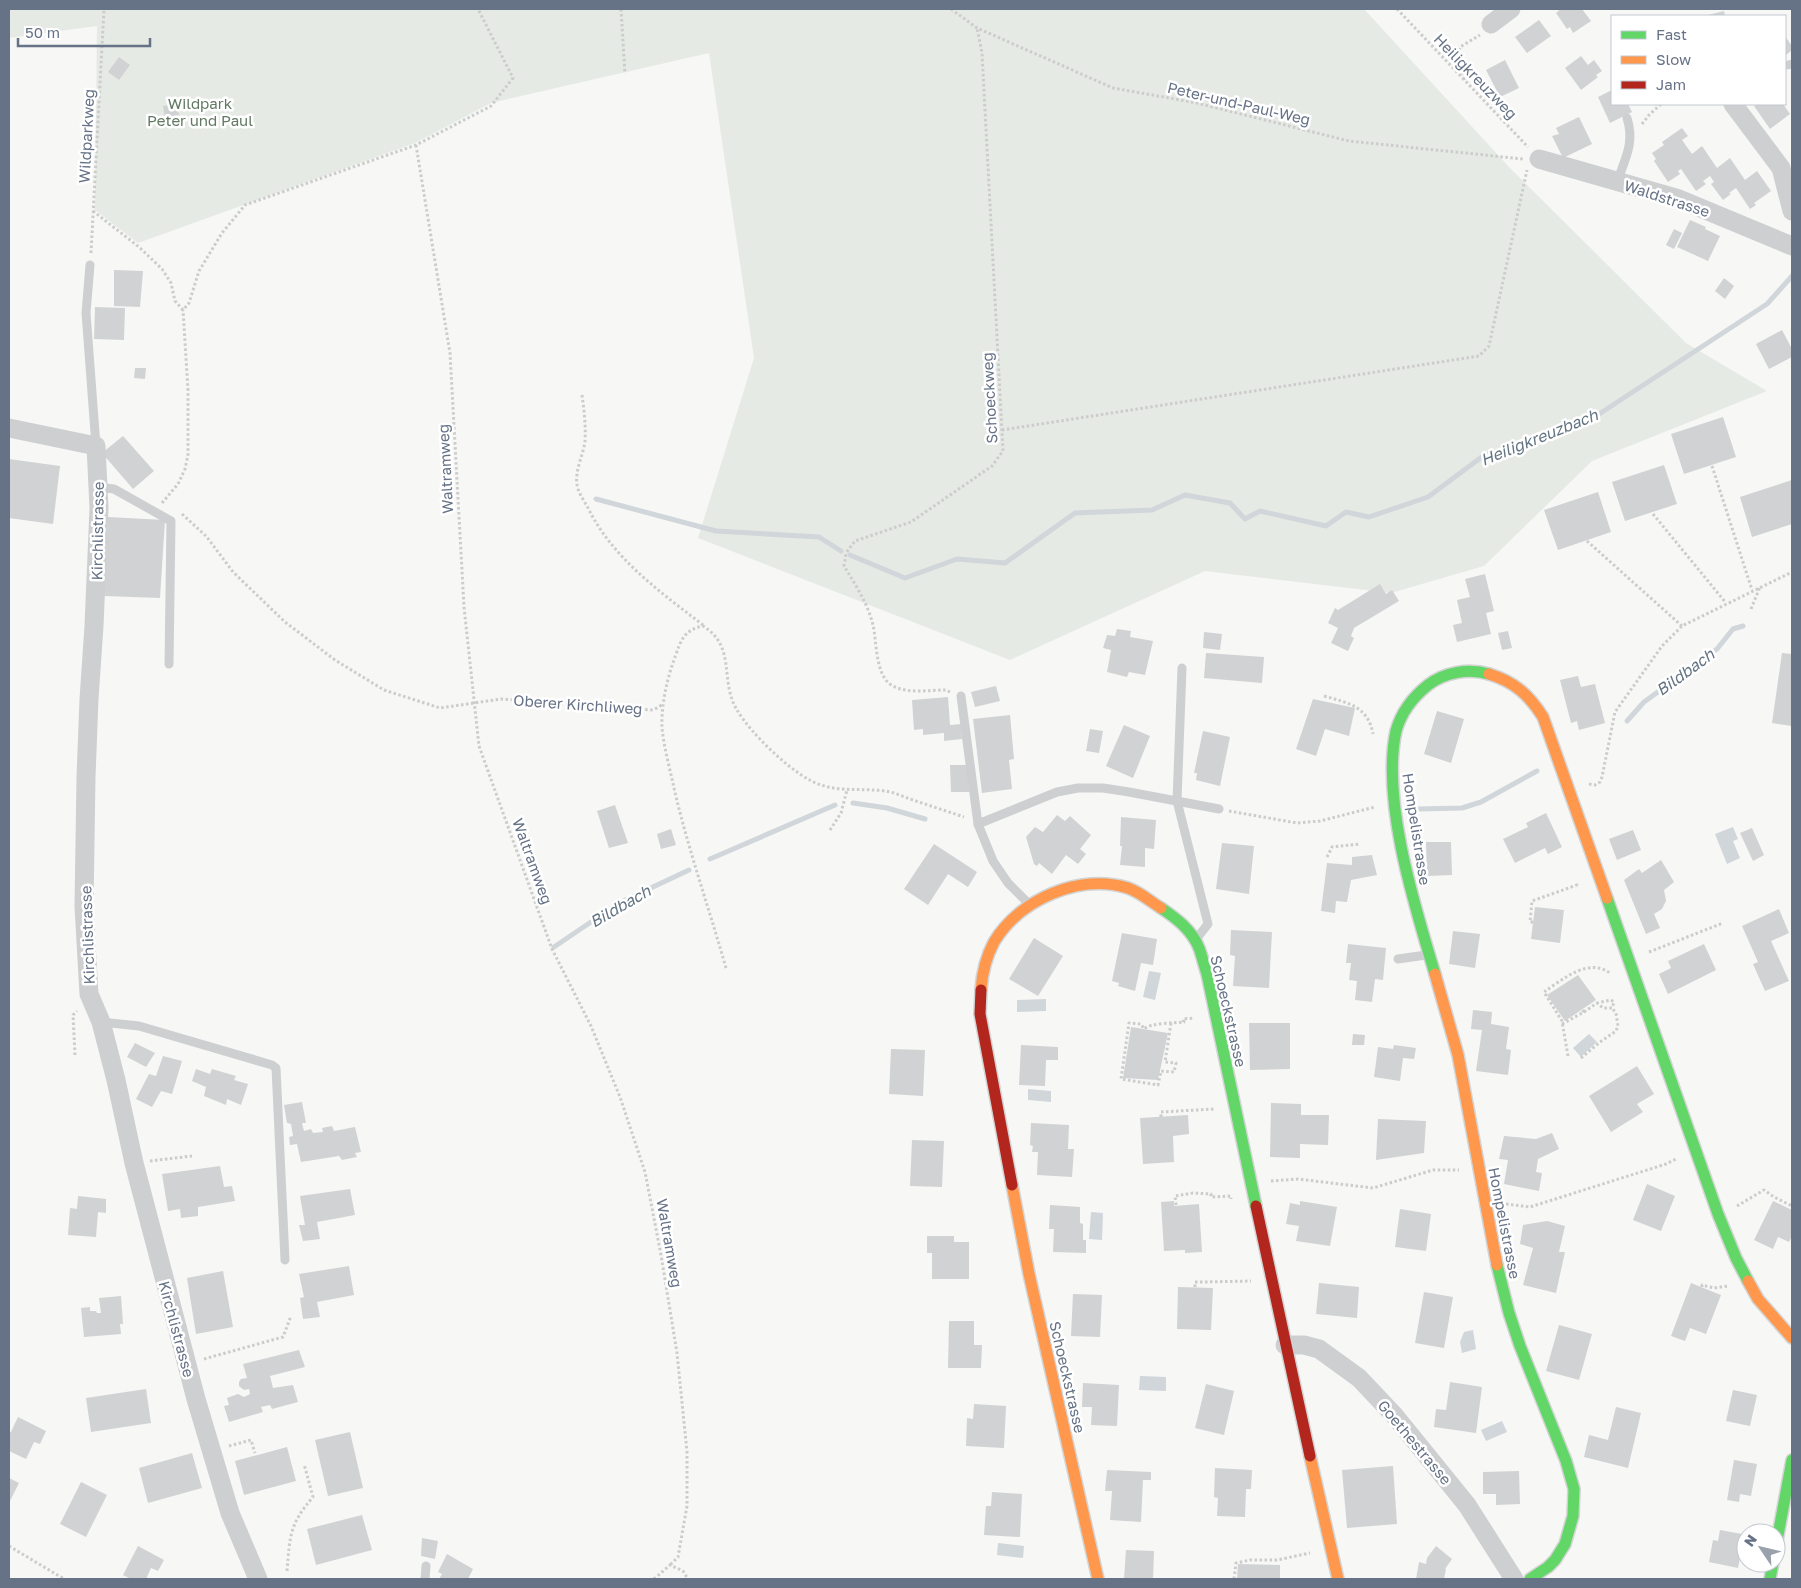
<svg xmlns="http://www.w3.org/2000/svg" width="1801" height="1588" font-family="'Golos Text',sans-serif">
  <rect width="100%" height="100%" fill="#f7f7f6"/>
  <path fill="#e6eae4" d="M9,9h1355l145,158 177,176 81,48 -175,70 -108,105 -93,27 -186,-22 -195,89 -312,-122 56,-180 -45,-305 -218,50 -76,40 -277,100 -43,-33 2,-184 -88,12z"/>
  <g fill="#d0d6da">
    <path d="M1733,827l5,12 -5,2 7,17 -13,6 -12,-30z"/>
    <path d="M1149,971l12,2 -6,27 -12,-3z"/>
    <path d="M1046,999v12l-29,1v-12z"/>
    <path d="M1589,1034l8,8 -16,15 -8,-9z"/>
    <path d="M1028,1089l23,2v11l-23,-2z"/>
    <path d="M1091,1212l12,1 -1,27 -13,-1z"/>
    <path d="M1473,1330l3,19 -14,4 -2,-11 4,-10z"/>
    <path d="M1140,1376l26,1v14l-27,-1z"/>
    <path d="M1502,1421l5,11 -21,9 -5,-11z"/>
    <path d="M998,1543l26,3 -1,12 -26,-3z"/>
  </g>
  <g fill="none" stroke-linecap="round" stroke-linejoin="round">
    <g stroke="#d0d6da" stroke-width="5">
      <path d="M596,499l120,32 103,6 22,14"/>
      <path d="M850,555l55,23 52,-19 48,4 70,-50 77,-3 33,-15 45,8 15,16 15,-8 66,15 20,-14 23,5 59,-20 55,-41 107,-36 177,-116 25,-28"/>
      <path d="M1627,721l17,-19 73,-53 16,-20 10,-3"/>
      <path d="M853,803l34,5 38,11"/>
      <path d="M1418,809l44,-1 19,-6 56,-31"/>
      <path d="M710,859l125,-54"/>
      <path d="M554,947l65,-44 70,-33"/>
    </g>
  </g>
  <g fill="#d1d2d3">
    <path d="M1557,9h25l9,12 -18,12 -3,-6 -3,2 -11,-16 3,-2z"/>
    <path d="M1724,11l1,5h-21z"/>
    <path d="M1539,20l12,16 -24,17 -12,-16z"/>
    <path d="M1785,36l7,10v4l-7,6z"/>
    <path d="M1581,56l7,9 6,-5 8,11 -6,4 2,2 -17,13 -16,-22z"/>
    <path d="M119,57l11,8 -11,15 -11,-8z"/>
    <path d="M1505,60l14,28 -19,9 -14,-27z"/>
    <path d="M1612,90v14h16l4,8 -22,11 -12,-26z"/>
    <path d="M177,104l2,11 -14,3 -2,-12z"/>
    <path d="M1757,104h26l7,10 -20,15 -16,-23z"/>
    <path d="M1579,117l13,27 -29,14 -11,-22 7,-2 -3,-6z"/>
    <path d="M1682,128l6,8 -6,4 10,14 10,-8 15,22 13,-10 15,22 12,-9 14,20 -17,12 2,2 -6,4 -14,-21 -7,5 2,1 -8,6 -12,-16 3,-2 -4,-6 -7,5 3,3 -10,7 -15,-22 -3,2 2,3 -12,8 -14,-21 2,-2 -4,-6 12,-8 -2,-3z"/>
    <path d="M1690,220l16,7 -1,2 15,7 -12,25 -31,-14z"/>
    <path d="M1674,229l8,4 -8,16 -8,-4z"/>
    <path d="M114,270l29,1 -3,36 -26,-1z"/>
    <path d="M1724,278l10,8 -9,13 -10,-8z"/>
    <path d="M95,307l30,1 -1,32 -30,-1z"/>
    <path d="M1782,330l10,19v8l-23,12 -13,-25z"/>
    <path d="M135,368h11l-1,11 -11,-1z"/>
    <path d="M1723,417l13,40 -52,17 -13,-40z"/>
    <path d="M123,436l31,35 -21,18 -31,-36z"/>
    <path d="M9,459l51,7 -7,58 -44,-6z"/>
    <path d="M1664,465l13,39 -52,17 -13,-39z"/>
    <path d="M1792,480v44l-40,13 -12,-40z"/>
    <path d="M1598,492l13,40 -53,18 -14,-40z"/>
    <path d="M108,517l57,3 -5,78 -56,-2z"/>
    <path d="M1485,574l9,37 -8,2 5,21 -34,8 -4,-17 9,-2 -5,-23 13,-3 -5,-18z"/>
    <path d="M1380,584l6,10 6,-4 7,11 -45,27 -3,8 3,2 -6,13 -17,-8 7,-15 -10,-5 7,-15 3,2z"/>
    <path d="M1117,629l14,2 -1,6 23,4 -8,34 -16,-3 -2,5 -20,-5 4,-22 -8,-2 4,-13 8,1z"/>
    <path d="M1508,631l4,17 -10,2 -4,-17z"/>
    <path d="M1204,632l18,2 -2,16 -17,-2z"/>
    <path d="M1206,653l58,4 -2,26 -58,-5z"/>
    <path d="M1782,653l10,1v72l-20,-3z"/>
    <path d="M1578,676l3,11 14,-3 10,39 -26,7 -2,-9 -6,2 -11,-43z"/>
    <path d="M996,686l4,15 -25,6 -4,-15z"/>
    <path d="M948,697l2,28 11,-1 1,15 -18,2v-8l-21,2v-6l-9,1 -2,-30z"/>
    <path d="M1313,699l42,9 -6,28 -24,-7 -9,27 -20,-7z"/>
    <path d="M1437,711l27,8 -13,44 -27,-9z"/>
    <path d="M1010,715l4,44 -5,1 3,29 -30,4 -9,-74z"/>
    <path d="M1124,725l26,11 -17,42 -27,-12z"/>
    <path d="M1090,729l13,2 -4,22 -13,-2z"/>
    <path d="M1203,731l27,6 -10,49 -24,-6 1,-7h-3z"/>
    <path d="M950,765h18l1,27h-18z"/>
    <path d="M615,805l13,38 -19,5 -12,-37z"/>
    <path d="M1546,813l16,34 -14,7 -3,-6 -30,15 -12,-24 25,-12 -2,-4z"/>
    <path d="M1057,815l8,6 5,-5 21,19 -11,14 6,5 -8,10 -12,-9 -14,19 -13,-11 -2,3 -3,-2 -8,-27 9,-10 8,5z"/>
    <path d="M1121,817l35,3 -2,29 -9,-1v19l-25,-2 2,-19h-2z"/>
    <path d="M1752,828l12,27 -11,6 -13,-28z"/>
    <path d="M671,829l5,16 -15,4 -4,-15z"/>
    <path d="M1633,830l8,20 -24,10 -8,-21z"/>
    <path d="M1426,842h25l1,33 -25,1z"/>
    <path d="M1222,843l32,3 -5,48 -33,-5z"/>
    <path d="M934,844l43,28 -9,15 -20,-13 -20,31 -24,-16z"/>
    <path d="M1372,855l5,20 -26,5 -4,22 -11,-1 -1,12 -14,-2 6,-48 25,2v-8z"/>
    <path d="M1661,860l13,22 -10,8 2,11 -4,8 -8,5 6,14 -14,6 -22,-54 15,-11 3,4z"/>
    <path d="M1535,907l29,3 -4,33 -29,-4z"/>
    <path d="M1779,909l10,24 -18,8 18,40 -24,10 -12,-27 5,-2 -16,-36z"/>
    <path d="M1231,930l41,2 -3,56 -36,-2 2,-30 -5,-1z"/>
    <path d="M1453,931l27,3 -5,34 -26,-4z"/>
    <path d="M1122,933l35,6 -4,26 -12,-2 -6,28 -17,-5 1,-3 -7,-2z"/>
    <path d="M1034,938l29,18 -25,40 -29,-17z"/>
    <path d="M1348,944l38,4 -3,32 -8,-1 -3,23 -17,-2 2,-19 -8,-1 2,-17h-5z"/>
    <path d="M1704,944l12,26 -48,24 -9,-20 12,-6 -3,-7z"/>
    <path d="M1578,975l18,25 -31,21 -18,-26z"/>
    <path d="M1473,1010l19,2 -1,12 18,3 -3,22 5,1 -3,25 -32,-4 6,-41 -11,-1z"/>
    <path d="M1249,1023h41v46l-40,1z"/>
    <path d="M1131,1027l37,6 -10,47 -35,-2z"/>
    <path d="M1353,1034l12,1 -1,10h-12z"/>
    <path d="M135,1043l20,10 -9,14 -19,-10z"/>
    <path d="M1021,1045l37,2v13h-12l-1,26 -26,-1z"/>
    <path d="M1394,1045l22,3 -2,11 -11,-1 -3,23 -26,-4 4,-30 15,2z"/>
    <path d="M891,1049l34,1 -2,46 -34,-2z"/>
    <path d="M163,1056l19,5 -10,33 -11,-3 -9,16 -16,-8 13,-25 7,2z"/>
    <path d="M1637,1066l17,28 -17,10 6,8 -32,20 -22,-36z"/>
    <path d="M196,1069l14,5 2,-5 24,7 -2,4 14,4 -7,21 -14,-6 -1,6 -22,-9 2,-9 -14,-6z"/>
    <path d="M302,1102l4,21h-4l2,8 7,-2 2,4 10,-1 -1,-4 10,-2 2,5 21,-4 6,25 -6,1 2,4 -15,3 -3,-4 -38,6 -4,-18 -7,1 -1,-8 4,-1 -2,-12 -4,-1 -3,-18z"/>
    <path d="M1271,1103l30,1v11h28l-1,30 -28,-1v14l-30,-1z"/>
    <path d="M1188,1115l1,19 -16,2 1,26 -31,2 -3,-46z"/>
    <path d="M1378,1119l48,2 -2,32 -48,7z"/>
    <path d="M1031,1123l38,2 -1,24h6l-2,28 -35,-2 1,-23h-6l1,-6 -3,-1z"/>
    <path d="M1552,1133l7,16 -21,10 -2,13 6,1 -3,18 -35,-7 4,-24 -9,-1 5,-23 32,3z"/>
    <path d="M912,1140l32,1 -2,46 -32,-1z"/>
    <path d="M220,1166l4,21 8,-1 3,15 -37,6v9l-17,2 -1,-9 -12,2 -6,-37z"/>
    <path d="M1647,1184l28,12 -14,35 -28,-11z"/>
    <path d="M350,1189l5,26 -38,7 3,17 -17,2 -4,-16h6l-5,-29z"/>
    <path d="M78,1196l28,3v14l-8,-1 -2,25 -28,-2 2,-27 7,1z"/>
    <path d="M1174,1201v5l25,-2 3,48 -17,1v-3l-21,1 -3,-49z"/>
    <path d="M1300,1201l37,6 -7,39 -34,-5 3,-15 -13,-2 4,-21 10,2z"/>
    <path d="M1773,1201l19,9v26l-3,6 -11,-5 -5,12 -19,-9z"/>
    <path d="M1050,1205l30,2v16l3,1v16h3v13l-33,-1 1,-23h-5z"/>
    <path d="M1400,1209l31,5 -5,37 -31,-4z"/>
    <path d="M1547,1221l18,5 -6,26h6l-9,41 -33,-8 10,-37 -13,-4 3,-19z"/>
    <path d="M927,1236h27v6h15v37h-37v-26h-5z"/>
    <path d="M349,1266l5,29 -37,7 3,15 -17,2 -3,-21 4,-1 -5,-23z"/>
    <path d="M223,1271l10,56 -37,7 -9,-56z"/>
    <path d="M1319,1283l40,4 -2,31 -41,-4z"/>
    <path d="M1691,1283l30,12 -15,39 -16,-6 -5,13 -14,-5z"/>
    <path d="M1178,1287l35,1 -2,42 -34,-1z"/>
    <path d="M1424,1292l29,5 -9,51 -29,-5z"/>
    <path d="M1073,1294l29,1 -2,42 -29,-1z"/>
    <path d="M121,1296l2,28h-3l1,10 -37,3 -3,-29 9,-1v4h6l1,2h4l-2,-15z"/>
    <path d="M949,1321h25v24h8l-1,23h-33z"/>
    <path d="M1559,1325l33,9 -13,46 -33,-9z"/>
    <path d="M299,1350l6,17 -35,9 3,12 20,-3 5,17 -26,7 -2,-4 -9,2 2,5 -34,10 -5,-16 5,-1 -2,-7 11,-4 6,3 6,-3 -1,-5 -5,1 -5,-4v-4l2,-3 6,-1 -4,-14z"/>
    <path d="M1450,1382l32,5 -6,46 -42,-6 2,-18 10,1z"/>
    <path d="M1083,1383l36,2 -2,41 -26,-1 1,-18h-10z"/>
    <path d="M1206,1384l28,7 -10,44 -29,-7z"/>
    <path d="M146,1389l5,34 -60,9 -5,-34z"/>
    <path d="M1733,1390l24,5 -7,31 -24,-5z"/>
    <path d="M974,1404l32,2 -2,42 -38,-2 1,-28 6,1z"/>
    <path d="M1616,1407l25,6 -13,55 -44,-11 5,-22 19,5z"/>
    <path d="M18,1417l28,14 -6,13 -6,-2 -8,17 -17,-8v-19h2z"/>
    <path d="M350,1432l13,56 -35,8 -13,-56z"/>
    <path d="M287,1447l9,34 -52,14 -9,-34z"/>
    <path d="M192,1453l10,35 -54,15 -9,-35z"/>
    <path d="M1734,1460l23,4 -6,32 -11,-2 -1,8 -12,-2z"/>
    <path d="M1393,1466l4,58 -50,4 -5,-58z"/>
    <path d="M1215,1468l37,2 -1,19h-5l-1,28 -28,-1 1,-18 -4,-1z"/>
    <path d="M1107,1470l44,2v8h-8l-2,42 -31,-2 2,-29h-7z"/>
    <path d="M1519,1471l1,33 -24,1v-11h-13v-22z"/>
    <path d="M9,1478l10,5 -10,20z"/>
    <path d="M81,1482l26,13 -21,42 -26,-13z"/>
    <path d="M992,1492l30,2 -2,43 -36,-2 2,-29h5z"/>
    <path d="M362,1515l10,35 -56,15 -9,-36z"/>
    <path d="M1720,1530l22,4 -4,19h3l-3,15 -29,-6 4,-22 5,1z"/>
    <path d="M422,1538l16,3 -3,18 -14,-3z"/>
    <path d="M138,1546l26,14 -6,11 -7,-3 -5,11h-15l-8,-4z"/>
    <path d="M1436,1546l16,13 -7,10h1l-2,10h-28l3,-17 7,2 1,-6z"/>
    <path d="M1126,1550l28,1 -1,28h-29z"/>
    <path d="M447,1554l26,15 -5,10h-29l3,-5 -4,-2z"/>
    <path d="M1238,1564l42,1v14h-43z"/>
  </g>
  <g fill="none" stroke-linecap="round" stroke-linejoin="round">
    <defs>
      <g id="fast">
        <path d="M1607,898l111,316 18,44 12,23"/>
        <path d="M1161,908c15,10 31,22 38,40 3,8 5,17 8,26l49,232"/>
        <path d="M1435,974c-20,-67 -54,-174 -39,-243 5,-18 17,-34 32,-46 17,-13 41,-17 61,-11"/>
        <path d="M1497,1265l12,48 11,33 46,115 8,28 -1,27 -8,28 -10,16 -7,7 -18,12"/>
        <path d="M1776,1546l16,-86"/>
        <path d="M1770,1579l3,-16"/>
      </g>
      <g id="slow">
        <path d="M1489,674c26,8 40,21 54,43l64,181"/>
        <path d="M1435,974l23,81 39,210"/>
        <path d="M981,990c1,-16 5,-33 13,-48 26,-43 86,-69 134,-54 12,4 23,14 33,20"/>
        <path d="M1012,1185l17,89 69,305"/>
        <path d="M1748,1281l10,18 34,39"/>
        <path d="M1310,1456l28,123"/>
      </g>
      <g id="jam">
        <path d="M981,990l-1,24 32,171"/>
        <path d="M1256,1206l54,250"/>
      </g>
    </defs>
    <use href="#fast" stroke="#d3d5d5" stroke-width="14"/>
    <use href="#slow" stroke="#d3d5d5" stroke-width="14"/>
    <use href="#jam" stroke="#d3d5d5" stroke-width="14"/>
    <g stroke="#cccccd" stroke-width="3" stroke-dasharray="2.5 2.5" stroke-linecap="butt">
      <path d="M621,9l4,65"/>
      <path d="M951,9l26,19 136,60 84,15 152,38 174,18"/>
      <path d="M1397,9l131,138"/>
      <path d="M1464,80l-5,-28 1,-5 20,-12"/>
      <path d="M1642,124l7,-9 12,-11"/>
      <path d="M416,145l34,208 14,254 15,139 73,203 39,77 29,71 25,75 16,83 16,98 10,99v54l-9,51 -8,8"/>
      <path d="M93,211l46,36 23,22 9,14 4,18 8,9 6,-7 10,-32 23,-38 23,-28 171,-60 75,-39 22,-28 -35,-69"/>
      <path d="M91,253l13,-244"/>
      <path d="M582,395c2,15 4,30 3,46 -2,16 -12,32 -7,48 2,6 6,12 9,17 25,52 72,85 116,119"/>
      <path d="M1002,430l477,-74 10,-10 38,-176"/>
      <path d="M1712,466l40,124"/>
      <path d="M162,503l16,-19 7,-15 3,-14v-65l-5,-80"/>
      <path d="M182,514l24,22 27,36 52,50 50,38 49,30 56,18 61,-9 150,11 6,-2 6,-4"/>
      <path d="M1653,514l73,89"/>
      <path d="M1587,541l95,85"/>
      <path d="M1751,609l9,-22"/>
      <path d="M950,692l-4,-2c-16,0 -38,4 -53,-4 -18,-9 -16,-44 -20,-61 -5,-21 -18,-41 -29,-59l2,-13 9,-12 56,-19 81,-56 11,-15 -21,-398 -5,-25"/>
      <path d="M1324,696c24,7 44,10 49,38"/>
      <path d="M1589,784l6,1 5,-3 2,-5 13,-65 47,-66 20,-20 110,-54"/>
      <path d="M1229,811l68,12 23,-2 55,-14"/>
      <path d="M830,830l11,-17 6,-23"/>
      <path d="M1327,857l5,-10 28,-3"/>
      <path d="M1533,922h-3l2,-21 45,-16 1,3"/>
      <path d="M1649,952l74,-29"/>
      <path d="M726,968c-17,-60 -38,-119 -52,-180 -4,-19 -10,-40 -12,-60 -1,-23 5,-49 13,-71 6,-17 9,-27 28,-31 34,21 16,54 34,84 14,24 58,67 84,75 21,7 42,3 64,6 8,1 17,5 25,8 18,6 36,12 54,18"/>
      <path d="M1584,1012l13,-9 6,5h9l2,-6 -3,-2 -14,3"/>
      <path d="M1171,1023l-6,39 11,1 -2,9 -13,-1 -3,14 -37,-6 8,-56 12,1 3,5c6,-6 30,-6 40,-7l-1,-3 11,-1"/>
      <path d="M1562,1024l22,-12 -2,-2"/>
      <path d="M75,1055l-2,-40 4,-4"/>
      <path d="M1568,1056l-6,-35 -18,-29c18,-12 45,-36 67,-18"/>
      <path d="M1581,1058l19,-16 16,-11 2,-5 -2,-13 -4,-5"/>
      <path d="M1161,1117v-5l53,-3"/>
      <path d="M150,1161l42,-5"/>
      <path d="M1271,1181l27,-2 75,9 60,-18h26"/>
      <path d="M1506,1204l24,3 136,-43 10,-5"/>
      <path d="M1176,1205l-1,-9 18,-3 18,1v3l20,-1v3"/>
      <path d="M1737,1206l27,-16 10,7 18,9"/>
      <path d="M1195,1287v-5h8l48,-1"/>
      <path d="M1702,1287v-2l12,3 14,-2"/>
      <path d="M204,1359l79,-22 8,-21"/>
      <path d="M229,1446l22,-6 4,13"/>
      <path d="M9,1546l55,33"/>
      <path d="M287,1571c3,-35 2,-46 26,-74l-9,-33"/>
      <path d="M654,1579l16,-14 13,6 5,8"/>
      <path d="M1234,1579l2,-16 14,-3h27l33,-7"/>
    </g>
    <g stroke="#cecfd1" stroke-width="9">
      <path d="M1788,65l4,-1"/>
      <path d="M1617,182c8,-23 18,-39 10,-64"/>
      <path d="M90,265l-4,48 10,133"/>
      <path d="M98,487l16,2 57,32 -2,143"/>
      <path d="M1182,668l-5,133 31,123 -11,14"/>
      <path d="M961,696l17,128 15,37 15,22 20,20"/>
      <path d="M978,824l79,-32 21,-4h25l26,4 90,17"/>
      <path d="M1398,959l28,-4"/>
      <path d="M101,1022l38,4 133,39 4,3 9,192"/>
      <path d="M425,1579l1,-13"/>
    </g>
    <g stroke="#cecfd1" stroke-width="19">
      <path d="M1491,24l20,-15"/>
      <path d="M1733,104l48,64 11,43"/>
      <path d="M1539,159l140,40 113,47"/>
      <path d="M9,428l87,18 3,62 -5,118 -5,73 -3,78 -2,130 5,87 12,28 15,58 18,83 62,236 34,114 28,66"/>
      <path d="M1285,1345h19l15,4 40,29 35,37 73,90 47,74"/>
    </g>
    <use href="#fast" stroke="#63d668" stroke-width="11"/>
    <use href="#slow" stroke="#ff974d" stroke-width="11"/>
    <use href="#jam" stroke="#b3261e" stroke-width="11"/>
  </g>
  <g text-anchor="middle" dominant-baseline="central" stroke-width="5" stroke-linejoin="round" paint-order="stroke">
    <g font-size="15" fill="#667286" stroke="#fff">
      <text transform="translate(1476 76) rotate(46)">Heiligkreuzweg</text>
      <text transform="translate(1239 103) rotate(13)">Peter-und-Paul-Weg</text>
      <text transform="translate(86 136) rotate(-87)">Wildparkweg</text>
      <text transform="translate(1667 198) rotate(18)">Waldstrasse</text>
      <text transform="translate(989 398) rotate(-93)">Schoeckweg</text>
      <text transform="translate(445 469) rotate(-93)">Waltramweg</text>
      <text transform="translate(97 531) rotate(-89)">Kirchlistrasse</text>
      <text transform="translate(578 704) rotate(4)">Oberer Kirchliweg</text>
      <text transform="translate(1417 829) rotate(81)">Hompelistrasse</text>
      <text transform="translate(533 861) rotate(70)">Waltramweg</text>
      <text transform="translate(87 935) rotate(-92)">Kirchlistrasse</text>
      <text transform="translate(1229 1011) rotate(77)">Schoeckstrasse</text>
      <text transform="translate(1505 1223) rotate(79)">Hompelistrasse</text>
      <text transform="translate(670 1243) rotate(80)">Waltramweg</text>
      <text transform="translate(177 1329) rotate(75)">Kirchlistrasse</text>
      <text transform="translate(1068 1377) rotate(77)">Schoeckstrasse</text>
      <text transform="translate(1415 1442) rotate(50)">Goethestrasse</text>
    </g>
    <g font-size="15" fill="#617861" stroke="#fff">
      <text x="200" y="103">Wildpark<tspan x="200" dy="17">Peter und Paul</tspan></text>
    </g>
    <g font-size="16" font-style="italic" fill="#627382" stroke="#fff">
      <text transform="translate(1539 437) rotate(-22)">Heiligkreuzbach</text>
      <text transform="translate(1685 672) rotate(-36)">Bildbach</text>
      <text transform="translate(620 906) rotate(-30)">Bildbach</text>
    </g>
  </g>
  <rect width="1801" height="1588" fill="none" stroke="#667286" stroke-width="20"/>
  <rect x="1611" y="15" width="175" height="90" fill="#ffffff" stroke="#c2c7cf"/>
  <rect x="1621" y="31" width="25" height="8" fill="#63d668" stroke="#c2c7cf"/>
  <text x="1656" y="40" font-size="15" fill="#667286">Fast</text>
  <rect x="1621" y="56" width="25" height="8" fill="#ff974d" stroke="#c2c7cf"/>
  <text x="1656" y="65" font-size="15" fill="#667286">Slow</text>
  <rect x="1621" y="81" width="25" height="8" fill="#b3261e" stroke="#c2c7cf"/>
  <text x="1656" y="90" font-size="15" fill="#667286">Jam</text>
  <g transform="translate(1761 1548) rotate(305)"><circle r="24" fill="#ffffff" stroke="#c2c7cf"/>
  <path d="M0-4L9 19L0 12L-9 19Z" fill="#99a1ad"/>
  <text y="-8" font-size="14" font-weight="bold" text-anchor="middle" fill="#667286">N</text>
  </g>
  <path d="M18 38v8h132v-8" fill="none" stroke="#667286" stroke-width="2.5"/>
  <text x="25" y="38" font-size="15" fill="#667286" stroke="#ffffff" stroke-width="4" paint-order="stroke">50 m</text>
</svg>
